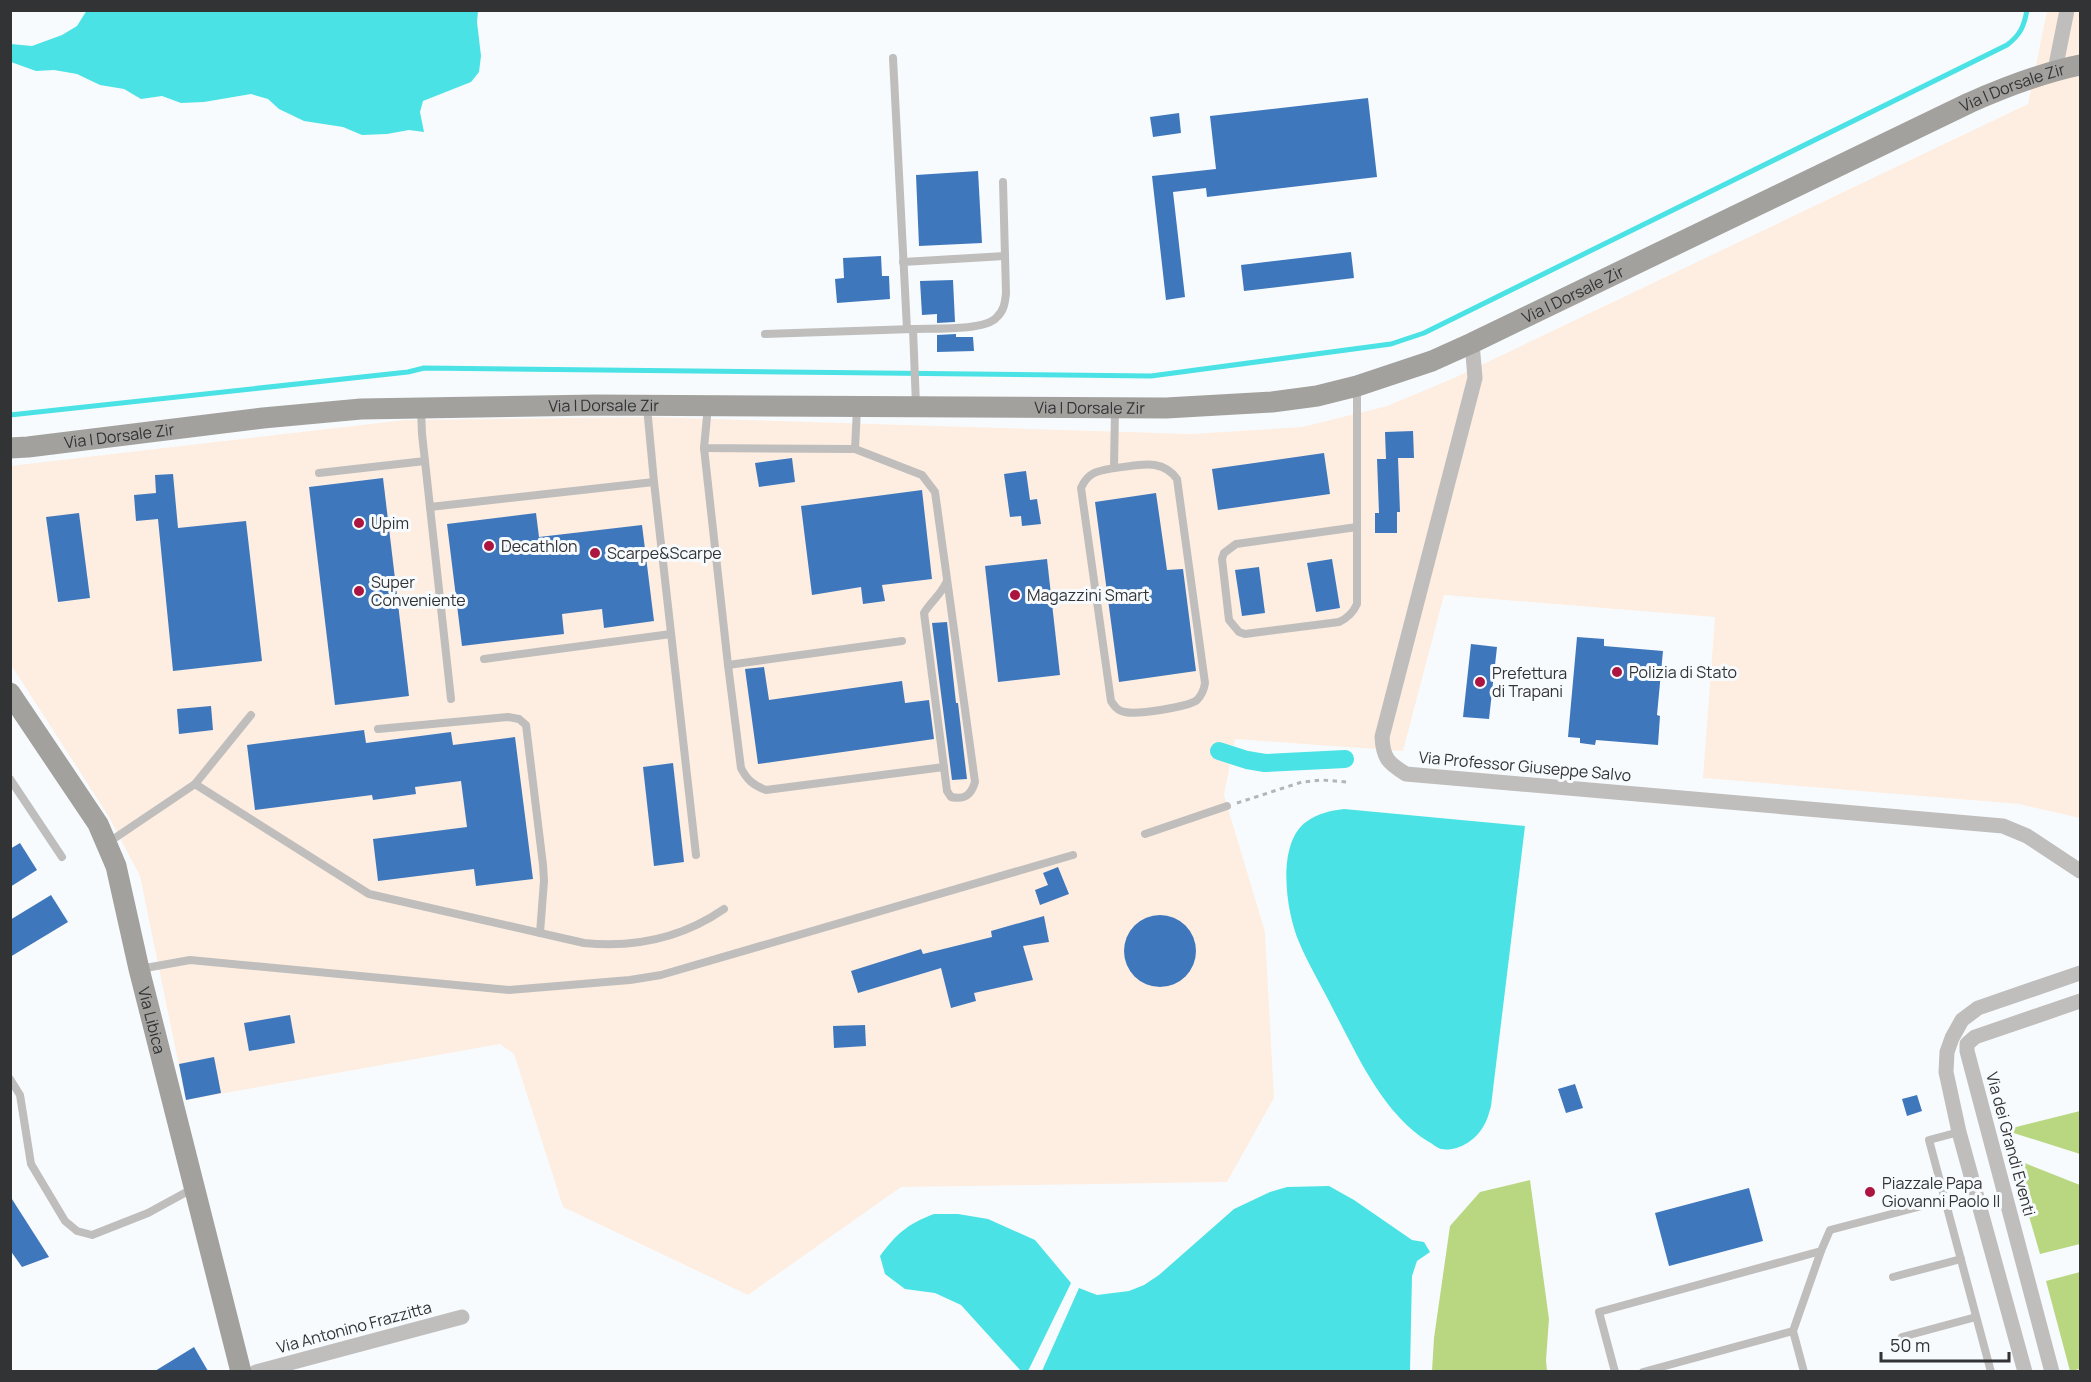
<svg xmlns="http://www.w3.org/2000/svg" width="2091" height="1382" font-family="Manrope,sans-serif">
  <rect width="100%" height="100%" fill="#f8fbfe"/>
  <path fill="#fdeee1" d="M2047,11h33v807l-61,-14 -316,-26 12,-161 -271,-22 -41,156 -168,-12 -11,56 41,137 9,166 -47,84 -326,5 -153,108 -185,-88 -49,-153 -14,-10 -314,56 -46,-224 -31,-59 -98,-152 -1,-199 395,-46 248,-3 538,17 111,-7 85,-21 67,-28 574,-274z"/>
  <g fill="#b9d781">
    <path d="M2080,1111v43l-76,-24z"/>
    <path d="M2012,1158l68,27v59l-40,10z"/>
    <path d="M1530,1180l19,139 -3,41 1,11h-115l2,-33 16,-112 30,-34z"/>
    <path d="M2080,1272v97l-10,2 -24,-90z"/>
  </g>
  <g fill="#4ae2e5">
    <path d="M87,10l391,1 -1,11 4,34 -2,16 -8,10 -48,19 -3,11 4,20 -15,-2 -22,4 -25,1 -19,-8 -39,-6 -25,-12 -11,-10 -17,-5 -47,8 -23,1 -19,-7 -21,3 -17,-10 -24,-4 -23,-11 -23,-4 -18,1 -25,-9v-18l21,2 30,-11 15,-9z"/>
    <path d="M1344,809l181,17 -34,280c-2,7 -4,15 -8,21 -8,14 -26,25 -42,22 -4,-1 -8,-5 -12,-7 -46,-28 -70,-84 -95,-131 -11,-23 -25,-45 -35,-69 -13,-30 -23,-98 7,-120 12,-9 24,-11 38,-13z"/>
    <path d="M1329,1186l25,14 58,40 12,2 6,10 -13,9 -5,15 -2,95h-368l37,-83 18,7 32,-4 15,-6 15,-10 75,-66 36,-17 17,-5z"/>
    <path d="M934,1214h24l30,5 47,21 36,43 -43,88h-7l-60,-66 -26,-12 -30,-4 -20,-15 -5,-18c17,-23 28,-32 54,-42z"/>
  </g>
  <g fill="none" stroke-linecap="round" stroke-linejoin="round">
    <path stroke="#4ae2e5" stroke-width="5" d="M10,415l398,-43 16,-4 727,8 240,-32 33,-11 583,-288c13,-10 17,-18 20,-35"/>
    <path stroke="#4ae2e5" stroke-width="18" d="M1219,751l28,9 18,3 80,-4"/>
  </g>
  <g fill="#3f77bd">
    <path d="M1368,98l9,79 -170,20 -1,-9 -33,4 12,105 -19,3 -14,-124 64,-7 -6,-53z"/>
    <path d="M1179,113l2,20 -28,4 -3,-20z"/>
    <path d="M978,171l4,72 -63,3 -3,-71z"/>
    <path d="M1351,252l3,26 -110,13 -3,-26z"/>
    <path d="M881,256l1,20h7l1,23 -53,4 -2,-24 9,-1 -1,-20z"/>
    <path d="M953,280l2,42 -18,1v-9l-15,1 -2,-34z"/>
    <path d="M956,334v3h17l1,14 -37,1v-17z"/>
    <path d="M1413,431l1,27h-16l2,54h-3v21h-22v-20h4l-2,-54h9l-1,-27z"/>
    <path d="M1324,453l6,41 -112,16 -6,-41z"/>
    <path d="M792,458l3,24 -36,5 -4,-24z"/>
    <path d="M1026,471l4,29 7,-1 4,25 -19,2 -1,-10 -11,1 -6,-43z"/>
    <path d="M173,474l5,54 68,-7 16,140 -89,10 -15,-152 -22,2 -2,-26 22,-2 -1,-18z"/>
    <path d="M383,478l26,218 -74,9 -26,-218z"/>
    <path d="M922,490l10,89 -50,6 3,16 -22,3 -2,-17 -49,8 -11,-89z"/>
    <path d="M1156,493l11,77 16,-1 13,102 -77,11 -24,-180z"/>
    <path d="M79,513l11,85 -32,4 -12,-85z"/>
    <path d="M536,513l3,24 103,-12 12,96 -50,7 -2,-19 -40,5 2,20 -102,12 -15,-122z"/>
    <path d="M1047,559l13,116 -62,7 -13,-116z"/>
    <path d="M1332,559l8,49 -24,4 -9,-49z"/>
    <path d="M1259,567l6,46 -23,3 -7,-46z"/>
    <path d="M947,622l9,81h2l9,76 -15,1 -20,-157z"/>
    <path d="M1577,637l27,2v7l59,5 -6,64 3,1 -2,29 -62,-5 -1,5 -15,-2v-5l-12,-1z"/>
    <path d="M1471,644l26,3 -8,72 -26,-2z"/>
    <path d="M764,667l5,33 133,-19 3,22 24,-3 5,39 -176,25 -13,-95z"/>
    <path d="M211,706l2,24 -34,4 -2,-25z"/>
    <path d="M364,730l2,13 85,-11 2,13 62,-8 18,142 -57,7 -2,-17 -96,12 -5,-42 94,-12 -6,-46 -46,6 1,7 -43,6 -1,-5 -117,15 -8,-65z"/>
    <path d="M673,763l11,99 -30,4 -11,-99z"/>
    <path d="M20,843l17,27 -27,17v-38z"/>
    <path d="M1058,867l11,27 -29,11 -5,-15 13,-5 -5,-12z"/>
    <path d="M51,895l17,27 -58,35v-37z"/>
    <circle cx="1160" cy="951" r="36"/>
    <path d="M1044,916l5,26 -26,4 10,34 -59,13 2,8 -25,7 -10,-40 -83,25 -7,-22 70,-22 2,5 69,-17 -1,-6z"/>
    <path d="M290,1015l5,28 -46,8 -5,-28z"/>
    <path d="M865,1025l1,21 -32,2 -1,-22z"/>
    <path d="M214,1057l7,36 -35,7 -7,-36z"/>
    <path d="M1575,1084l8,24 -17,5 -8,-24z"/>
    <path d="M1917,1095l5,16 -15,5 -5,-17z"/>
    <path d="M1749,1188l14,53 -94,25 -14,-53z"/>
    <path d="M10,1196l39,61 -27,10 -12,-17z"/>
    <path d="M194,1347l14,24h-53z"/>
  </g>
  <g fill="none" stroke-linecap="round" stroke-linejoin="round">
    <path stroke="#b3b5b8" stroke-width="3" stroke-dasharray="4.5 4.5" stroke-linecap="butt" d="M1237,803l65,-21 20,-2 25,2"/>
    <g stroke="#bfbebd" stroke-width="8">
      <path d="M893,58l14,271"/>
      <path d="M903,262l102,-6"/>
      <path d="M913,329c19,-1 71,2 83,-11 8,-7 9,-15 10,-25l-3,-111"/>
      <path d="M765,334l148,-5 3,76"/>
      <path d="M1357,388v216c-4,9 -9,14 -18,18l-94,12 -6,-2 -10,-12 -7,-61 2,-6 12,-9 121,-17"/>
      <path d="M708,406l-4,42 151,1 2,-41"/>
      <path d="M647,407l7,75 42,373"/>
      <path d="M421,409l1,25 29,265"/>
      <path d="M704,448l24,217 174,-24"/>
      <path d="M855,449l67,26 13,17 40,290c-4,13 -10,18 -24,15l-4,-6 -23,-178c7,-12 17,-18 23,-32"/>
      <path d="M1114,468c24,-2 47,-11 63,11l28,204c-1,7 -3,12 -8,17 -9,7 -60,15 -72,12 -7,-1 -10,-5 -14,-11l-30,-213c7,-16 16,-17 33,-20l1,-59"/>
      <path d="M319,473l106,-12"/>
      <path d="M430,507l224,-25"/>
      <path d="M484,659l187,-25"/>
      <path d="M728,665l13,103c6,12 12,17 25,22l178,-23"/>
      <path d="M378,729l130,-12 11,2 7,6 17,140 1,16 -4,52"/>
      <path d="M10,779l52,78"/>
      <path d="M195,784l56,-69"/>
      <path d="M1145,834l82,-28"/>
      <path d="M109,842l86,-58 174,110 215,49c50,5 98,-5 140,-34"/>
      <path d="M140,969l50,-9 319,30 121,-10 31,-5 412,-120"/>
      <path d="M10,1079l10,16 11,69 34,57 12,10 15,4 56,-22 44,-24"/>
      <path d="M1959,1132l-30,8 62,232"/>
      <path d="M1893,1277l68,-18"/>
      <path d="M1902,1337l74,-20"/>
      <path d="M1615,1372l-16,-60 222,-61 9,-21 115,-30"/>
      <path d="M1643,1372l150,-41"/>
      <path d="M1804,1372l-11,-41 28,-80"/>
    </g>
    <g stroke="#bfbebd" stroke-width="15">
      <path d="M2055,70l12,-60"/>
      <path d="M1472,343l3,35 -93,359c1,21 6,26 24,37l597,52 24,10 53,35"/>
      <path d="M256,1372l206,-55"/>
      <path d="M2025,1372l-66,-240 -13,-60 1,-20 5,-14 10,-18 16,-12 102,-35"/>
      <path d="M2052,1372l-85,-321v-7l8,-7 105,-36"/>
    </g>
    <g stroke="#a2a19e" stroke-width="21">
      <path id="s1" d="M10,448l18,-1 235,-29 98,-9 234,-4 571,3 106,-6 45,-6 40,-10 75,-25 40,-18 497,-240c36,-16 72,-30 111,-38"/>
      <path id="s2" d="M10,693l88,131 18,42 23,103 102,403"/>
    </g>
  </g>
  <g fill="#ab153f" stroke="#f8fbfe" stroke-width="2">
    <circle cx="359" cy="523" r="6"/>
    <circle cx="489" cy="546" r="6"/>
    <circle cx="595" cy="553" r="6"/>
    <circle cx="359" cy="591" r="6"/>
    <circle cx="1015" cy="595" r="6"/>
    <circle cx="1617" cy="672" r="6"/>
    <circle cx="1480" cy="682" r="6"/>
    <circle cx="1870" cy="1192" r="6"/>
  </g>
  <g text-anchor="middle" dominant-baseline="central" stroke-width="6" stroke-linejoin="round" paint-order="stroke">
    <g font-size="16" fill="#323335" stroke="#f8fbfe">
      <text stroke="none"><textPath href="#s1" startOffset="2072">Via I Dorsale Zir</textPath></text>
      <text stroke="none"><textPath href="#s1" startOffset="1586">Via I Dorsale Zir</textPath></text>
      <text stroke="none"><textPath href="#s1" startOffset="596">Via I Dorsale Zir</textPath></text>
      <text stroke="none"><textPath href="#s1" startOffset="1082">Via I Dorsale Zir</textPath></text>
      <text stroke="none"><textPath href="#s1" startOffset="110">Via I Dorsale Zir</textPath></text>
      <text transform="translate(1525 766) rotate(5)">Via Professor Giuseppe Salvo</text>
      <text stroke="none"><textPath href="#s2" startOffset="362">Via Libica</textPath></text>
      <text transform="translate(2011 1144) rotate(75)">Via dei Grandi Eventi</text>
      <text transform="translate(354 1327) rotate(-15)">Via Antonino Frazzitta</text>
    </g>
    <g font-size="16" fill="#323335" stroke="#f8fbfe" text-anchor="start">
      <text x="371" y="523">Upim</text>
      <text x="501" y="546">Decathlon</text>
      <text x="607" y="553">Scarpe&amp;Scarpe</text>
      <text x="371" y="582">Super<tspan x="371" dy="18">Conveniente</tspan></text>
      <text x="1027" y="595">Magazzini Smart</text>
      <text x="1629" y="672">Polizia di Stato</text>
      <text x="1492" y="673">Prefettura<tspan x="1492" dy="18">di Trapani</tspan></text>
      <text x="1882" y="1183">Piazzale Papa<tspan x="1882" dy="18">Giovanni Paolo II</tspan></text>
    </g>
  </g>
  <rect width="2091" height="1382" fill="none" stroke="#323335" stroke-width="24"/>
  <path d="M1881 1352v9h128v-9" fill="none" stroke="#323335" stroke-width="3"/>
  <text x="1890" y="1352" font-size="18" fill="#323335" stroke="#f8fbfe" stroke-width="4.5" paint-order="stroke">50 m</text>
</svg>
